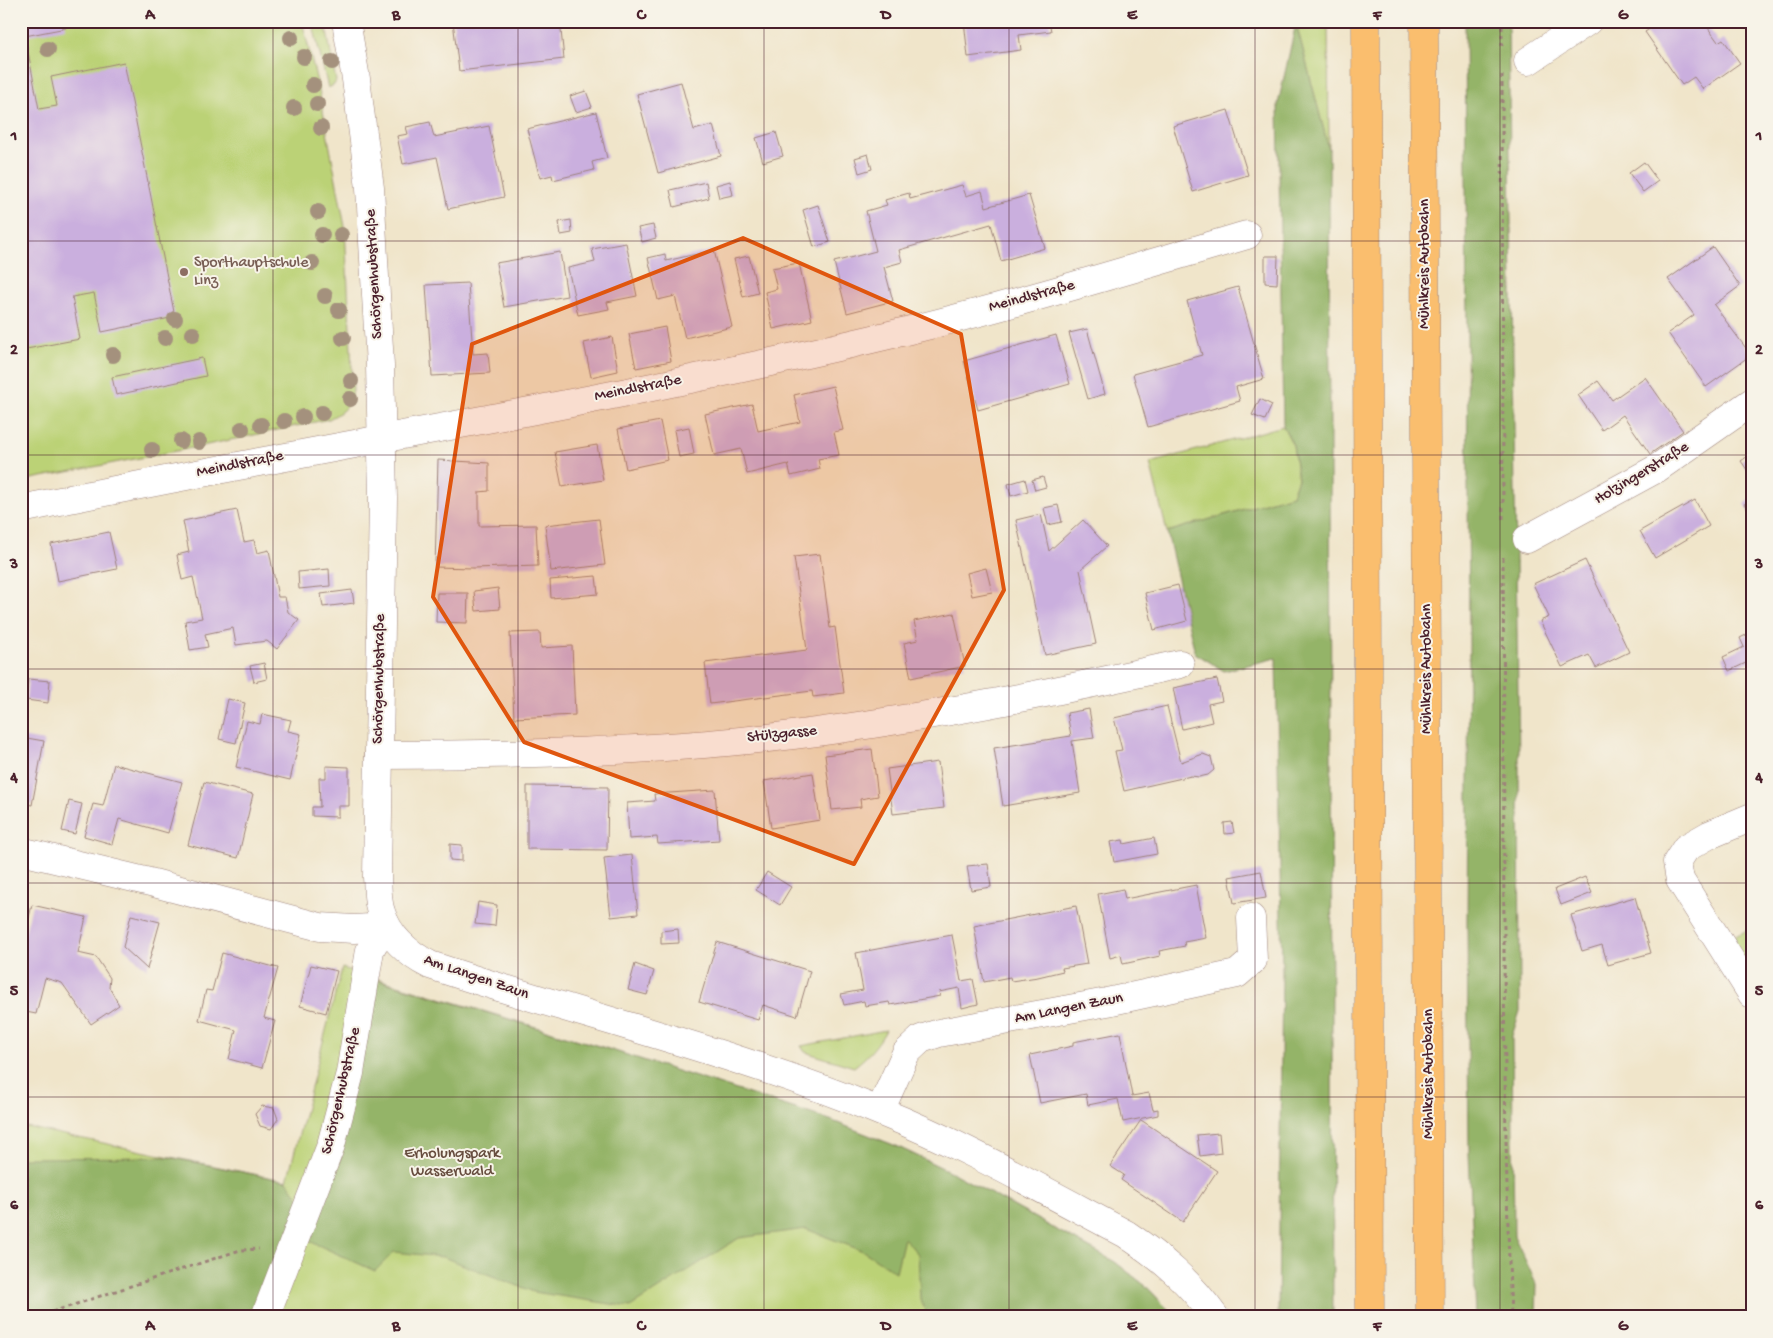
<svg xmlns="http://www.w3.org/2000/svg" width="1773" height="1338" font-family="'Gochi Hand',sans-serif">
  <rect width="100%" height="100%" fill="#f7f3e8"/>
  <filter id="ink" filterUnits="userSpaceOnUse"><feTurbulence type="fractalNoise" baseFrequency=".02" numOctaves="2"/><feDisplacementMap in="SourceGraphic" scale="10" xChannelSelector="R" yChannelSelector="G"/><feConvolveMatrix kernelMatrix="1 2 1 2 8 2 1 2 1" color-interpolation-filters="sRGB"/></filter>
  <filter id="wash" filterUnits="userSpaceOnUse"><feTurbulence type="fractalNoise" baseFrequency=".0096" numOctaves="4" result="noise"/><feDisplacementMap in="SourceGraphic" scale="20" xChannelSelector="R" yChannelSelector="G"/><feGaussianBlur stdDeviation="1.12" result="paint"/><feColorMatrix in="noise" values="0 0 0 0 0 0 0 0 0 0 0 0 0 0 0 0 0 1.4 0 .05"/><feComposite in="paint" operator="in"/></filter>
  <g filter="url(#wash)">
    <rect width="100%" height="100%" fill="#f0e5ca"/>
    <g fill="#bbd276" stroke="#827850">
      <path d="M21,21h281l17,69 26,137 8,164c-4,16 -9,20 -24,28l-127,27 -181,35z"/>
      <path d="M312,21h13l11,60 -2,4 -6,3z"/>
      <path d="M1296,21h32l1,129 -33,-127z"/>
      <path d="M1283,426l10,19 5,34 -6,16 -125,37 -17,-69z"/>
      <path d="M1752,928v50l-25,-38z"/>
      <path d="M342,968l260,79 228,73 66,26 57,27 162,89 32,25 28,30h-1154v-191l266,55z"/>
      <path d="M886,1030c-8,15 -18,26 -32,37l-49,-15 -4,-6z"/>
    </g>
    <g fill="#94b467" stroke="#6f6a49">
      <path d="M1465,21h43l11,739 1,251 -8,25 2,200 23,49 -1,32h-60l-7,-163 -2,-229 2,-281z"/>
      <path d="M1296,23l33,127 4,1167h-55l4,-347 -6,-312 -52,13 -29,-18 -28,-121 125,-37 6,-16 -5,-34 -10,-19 -5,-322z"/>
      <path d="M374,979l228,68 228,73 66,26 57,27 162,89 32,25 28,30h-247l-8,-18 -2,-45 -14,-16 -8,34 -33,-21 -57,-22 -67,9 -109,69 -96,-15 -91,-35 -49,-5 -19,19 -68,-31z"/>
      <path d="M168,1157l119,24 15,21 -44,115h-237v-159z"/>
    </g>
    <g id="blocks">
      <g fill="#caafde">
        <path d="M21,21h44l1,7 -41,8 14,73 18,-3 -6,-29 73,-15 51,255 -73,15 -8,-39 -22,4 8,42 -59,11z"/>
        <path d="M453,21h107l4,38 -105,12z"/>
        <path d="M811,21h31v3l-30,4z"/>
        <path d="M964,21h85l2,10 -32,4 2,15 -53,7z"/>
        <path d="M1661,21h42l15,21 5,-3 17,24 -37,26 -9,-12 -12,8 -37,-53z"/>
        <path d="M681,82l13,48 19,-5 8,31 -63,17 -21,-79z"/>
        <path d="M586,91l6,16 -16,5 -6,-16z"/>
        <path d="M1228,110l20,65 -55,17 -20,-66z"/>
        <path d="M596,112l11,46 -15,4 2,8 -41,10 -1,-5 -12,3 -13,-49z"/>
        <path d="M430,122l4,15 55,-11 15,71 -56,12 -11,-52 -34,7 -6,-28 11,-2 -2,-7z"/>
        <path d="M776,132l7,24 -20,6 -7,-24z"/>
        <path d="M868,154l4,15 -13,4 -4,-15z"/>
        <path d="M1644,162l14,19 -15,11 -14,-19z"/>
        <path d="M730,181l3,14 -14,3 -3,-13z"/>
        <path d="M706,182l3,16 -35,9 -4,-17z"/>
        <path d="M962,185l4,11 16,-5 4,16 43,-12 16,53 -44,13 -10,-37 -92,26 3,12 -18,5 9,34 -46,12 -13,-51 42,-11 -10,-40 21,-6 -2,-5 24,-7 1,6z"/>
        <path d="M818,205l12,37 -16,5 -11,-37z"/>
        <path d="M571,220l1,13 -11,2 -2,-13z"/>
        <path d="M653,225l3,13 -14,4 -4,-14z"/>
        <path d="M626,243l11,53 -30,6 2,7 -31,6 -10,-47 27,-6 -3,-13z"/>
        <path d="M1713,247l27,39 -26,19 37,50 -45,32 -38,-54 26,-18 -26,-36z"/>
        <path d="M714,250l18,77 -47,11 -10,-42 -17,4 -10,-42 17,-4 1,7z"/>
        <path d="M560,252l7,44 -63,11 -8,-44z"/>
        <path d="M749,256l9,37 -15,4 -9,-38z"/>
        <path d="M1265,256h13l-1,28 -12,-1z"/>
        <path d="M799,263l13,57 -39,9 -8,-37 12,-3 -5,-21z"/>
        <path d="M468,283l5,71 15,-1 2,20 -58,3 -6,-91z"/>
        <path d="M1238,287l26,92 -28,8 4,14 -92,26 -15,-53 69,-19 -15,-54z"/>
        <path d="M665,327l6,34 -35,7 -7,-34z"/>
        <path d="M1087,329l18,65 -17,5 -19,-66z"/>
        <path d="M1056,335l14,49 -92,26 -14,-49z"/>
        <path d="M612,337l6,34 -27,6 -7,-34z"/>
        <path d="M202,358l4,18 -90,19 -4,-18z"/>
        <path d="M1645,377l38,54 -33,23 -27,-39 -21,15 -24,-35 20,-14 14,19z"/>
        <path d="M833,386l10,44 -9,2 5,23 -21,4 2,10 -29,7 -3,-12 -41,10 -6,-25 -27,6 -9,-41 47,-10 6,27 9,-2 33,-7 -6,-27z"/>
        <path d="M1260,399l12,6 -7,15 -13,-5z"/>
        <path d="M660,421l8,39 -42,9 -8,-40z"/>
        <path d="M689,427l5,27 -15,3 -5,-27z"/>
        <path d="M597,445l6,35 -41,7 -7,-35z"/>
        <path d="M1752,453v24l-11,-16z"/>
        <path d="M438,460l51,3v28l-10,1v34l57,-1 2,41 -65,2 -38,-1z"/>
        <path d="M1043,477l3,10 -11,3 -3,-10z"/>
        <path d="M1025,479l3,12 -17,5 -3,-12z"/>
        <path d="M1752,499v17l-8,-12z"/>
        <path d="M1695,500l14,26 -54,32 -15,-27z"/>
        <path d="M1058,505l4,17 -14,3 -4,-17z"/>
        <path d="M237,510l7,32 10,-2 3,13 12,-3 9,47h7l3,15 11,8 -22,29 -10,-8 -31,4 -3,-17 -28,6 3,13 -18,3 -5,-29 17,-3 -9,-41 -11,3 -5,-25 12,-3 -6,-31z"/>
        <path d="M1041,514l8,37 34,-31 24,26 -27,24 16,74 -51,11 -29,-135z"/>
        <path d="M599,519l6,46 -54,6 -6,-46z"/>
        <path d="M109,532l8,37 -59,12 -7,-37z"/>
        <path d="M820,554l10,74 5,-1 9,66 -31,4 -1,-6 -102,13 -5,-41 102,-13 -13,-93z"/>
        <path d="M1585,560l44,92 -33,16 -7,-13 -27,12 -22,-46 9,-4 -16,-33z"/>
        <path d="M986,568l6,24 -20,4 -5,-23z"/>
        <path d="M329,569l1,17 -31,3 -1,-17z"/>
        <path d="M596,576l2,18 -47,4 -1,-18z"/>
        <path d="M1178,585l9,36 -33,9 -9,-37z"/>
        <path d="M498,588l2,21 -24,2 -2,-20z"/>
        <path d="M352,590l2,13 -31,4 -2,-13z"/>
        <path d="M437,593h31l-1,30 -31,-1z"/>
        <path d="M954,613l11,53 -54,12 -7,-35 14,-3 -4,-19z"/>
        <path d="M540,632l1,16 31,-2 3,69 -61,3 -4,-85z"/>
        <path d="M1752,632v28l-23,11 -6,-14 21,-10 -4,-9z"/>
        <path d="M264,663l3,16 -13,3 -4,-16z"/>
        <path d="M28,679l22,2 -2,22 -22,-3z"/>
        <path d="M1217,679l5,22 -14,3 4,18 -30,7 -9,-41z"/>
        <path d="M228,699l17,4 -9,40 -17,-4z"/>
        <path d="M1167,706l14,56 22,-8 8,3 3,13 -6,5 -9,2 -8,-1 -67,15 -9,-40 7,-1 -8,-32z"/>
        <path d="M1089,709l5,29 -22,3 8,52 -77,13 -9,-58 77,-12 -4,-23z"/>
        <path d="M262,714l29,6 -3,11 13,3 -11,46 -54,-13 11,-46 13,3z"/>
        <path d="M21,737l23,4 -12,64 -11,-2z"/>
        <path d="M872,749l6,47 -18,3 1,8 -29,3 -7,-55z"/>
        <path d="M938,762l6,46 -51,6 -6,-45z"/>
        <path d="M114,764l68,18 -14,51 -49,-14 -7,25 -28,-8 9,-32 10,2z"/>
        <path d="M326,766l23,1v39h-11v11l-26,-1v-9h8l-1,-29h7z"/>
        <path d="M813,773l7,47 -49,8 -7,-47z"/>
        <path d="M204,782l49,12 -15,64 -50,-13z"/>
        <path d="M527,786l81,1 -1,63 -80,-1z"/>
        <path d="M715,790l4,50 -61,4 -1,-7 -28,2 -2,-36 28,-2 -1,-7z"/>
        <path d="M69,801l13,3 -7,30 -13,-3z"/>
        <path d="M1232,822l2,11 -9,1 -1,-11z"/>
        <path d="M1154,838l3,16 -43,8 -4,-20 13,-2 1,4z"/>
        <path d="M450,844l12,1v16l-12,-1z"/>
        <path d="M632,855l6,59 -27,3 -7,-59z"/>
        <path d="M988,864l3,23 -20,3 -4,-24z"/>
        <path d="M1261,871l5,27 -32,5 -5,-26z"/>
        <path d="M767,872l24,15 -11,18 -24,-15z"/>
        <path d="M1585,877l7,16 -31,12 -6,-16z"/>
        <path d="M1196,885l10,53 -22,4 1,4 -26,5 1,5 -37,8 -2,-9 -11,3 -12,-64 25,-5 2,10z"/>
        <path d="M1635,897l16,56 -43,12 -6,-20 -20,6 -11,-36z"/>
        <path d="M478,902l19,3 -2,21 -20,-2z"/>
        <path d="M32,905l54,12 -8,36 18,4 14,21 -1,9 10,18 -28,19 -29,-41 -17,-5 -9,36 -15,-3v-61z"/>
        <path d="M1076,906l11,58 -25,4 1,3 -25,6 -27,4 -1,-4 -26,5 -10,-56z"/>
        <path d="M131,915l29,7 -13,47 -24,-22z"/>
        <path d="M678,929l1,14 -18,1v-13z"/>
        <path d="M952,935l9,46 12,-2 5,25 -16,4 -3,-20 -20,4 1,4 -50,9 -1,-3 -24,4 -1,-5 -20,4 -3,-11 22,-4 -7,-37z"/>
        <path d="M717,942l93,29 -13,45 -34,-11 -5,15 -59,-18z"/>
        <path d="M222,953l56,15 -14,50 11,3 -13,47 -33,-9 7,-29 -37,-10 7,-30 6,1z"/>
        <path d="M635,964l19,7 -7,24 -19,-5z"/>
        <path d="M311,965l26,6 -11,42 -26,-7z"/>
        <path d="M1120,1033l12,63 17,-3 4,17 5,-1v6l-35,7 -5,-23 -30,6 -2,-11 -46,9 -10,-48 43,-9v-4z"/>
        <path d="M262,1106l12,2 4,11 -7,10 -11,-3 -5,-12z"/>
        <path d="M1141,1120l76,51 -34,51 -62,-42 3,-5 -14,-9z"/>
        <path d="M1219,1133l2,20 -21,3 -3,-21z"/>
      </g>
    </g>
  </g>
  <g filter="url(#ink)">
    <use href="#blocks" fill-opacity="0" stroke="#9d827a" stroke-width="1"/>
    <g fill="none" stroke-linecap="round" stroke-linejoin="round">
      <defs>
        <g id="minor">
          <path d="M346,21l10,58 14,109 10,178 3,132 -6,379c1,11 0,24 4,35 7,24 27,42 49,53 149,50 303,86 449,146 85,34 166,80 247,123 37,25 63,47 89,83"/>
          <path d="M1528,61l60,-40"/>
          <path d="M21,509c295,-62 593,-107 885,-178 115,-28 228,-63 341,-96"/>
          <path d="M1527,539l129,-70 96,-67"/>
          <path d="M379,755c137,0 278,-3 414,-20 130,-16 259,-42 387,-71"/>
          <path d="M1752,817l-43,18 -23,13 -9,14 3,18 72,114"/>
          <path d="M21,851l133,32 166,44 34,2 16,-1 15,-5"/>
          <path d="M880,1111l26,-58 15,-14 18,-6 168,-31 130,-28 16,-14 -2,-42"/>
          <path d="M265,1317l66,-172 19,-72 20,-123 15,-27"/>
        </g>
        <g id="highway">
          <path d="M1366,21l4,1296"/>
          <path d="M1424,21l6,1296"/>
        </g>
      </defs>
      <use href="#minor" stroke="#9d827a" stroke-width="29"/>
      <use href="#highway" stroke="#9d827a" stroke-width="29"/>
      <g stroke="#9d827a" stroke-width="3" stroke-dasharray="4 4" stroke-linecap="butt">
        <path d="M1502,46v-25"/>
        <path d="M1502,75l1,446"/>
        <path d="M1503,557c2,253 -2,507 8,760"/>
        <path d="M37,1317l203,-67 19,-1"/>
      </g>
      <use href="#minor" stroke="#fff" stroke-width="28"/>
      <use href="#highway" stroke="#fabe6e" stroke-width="28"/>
    </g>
    <g fill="#a4917d">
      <circle cx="291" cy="38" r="8"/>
      <circle cx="48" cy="49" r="8"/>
      <circle cx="304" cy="57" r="8"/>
      <circle cx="332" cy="62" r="8"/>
      <circle cx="313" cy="85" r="8"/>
      <circle cx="317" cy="104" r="8"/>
      <circle cx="294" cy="108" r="8"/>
      <circle cx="321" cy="128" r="8"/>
      <circle cx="318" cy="212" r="8"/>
      <circle cx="322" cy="235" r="8"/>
      <circle cx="341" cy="235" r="8"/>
      <circle cx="312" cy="263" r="8"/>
      <circle cx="325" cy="296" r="8"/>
      <circle cx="339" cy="310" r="8"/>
      <circle cx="175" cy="319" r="8"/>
      <circle cx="193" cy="334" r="8"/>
      <circle cx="165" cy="338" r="8"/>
      <circle cx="343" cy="338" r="8"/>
      <circle cx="113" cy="355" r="8"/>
      <circle cx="351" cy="381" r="8"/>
      <circle cx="350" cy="399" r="8"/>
      <circle cx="322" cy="413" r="8"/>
      <circle cx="303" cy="417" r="8"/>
      <circle cx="284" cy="421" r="8"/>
      <circle cx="261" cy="425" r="8"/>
      <circle cx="242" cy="429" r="8"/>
      <circle cx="181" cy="441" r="8"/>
      <circle cx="199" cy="442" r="8"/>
      <circle cx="152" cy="450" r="8"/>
    </g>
  </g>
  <path fill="#e0560e" fill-opacity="0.2" stroke="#e0560e" stroke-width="4" stroke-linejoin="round" d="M743,238l218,96 43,256 -150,274 -330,-122 -91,-145 39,-253z"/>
  <path fill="none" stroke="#4a1f2b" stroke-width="1" stroke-opacity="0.55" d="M273,21v1296M518,21v1296M764,21v1296M1009,21v1296M1255,21v1296M1500,21v1296M21,241h1731M21,455h1731M21,669h1731M21,883h1731M21,1097h1731"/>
  <circle fill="#8d6e63" stroke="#f7f3e8" stroke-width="2" cx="184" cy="272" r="5"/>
  <g text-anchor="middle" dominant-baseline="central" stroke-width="4" stroke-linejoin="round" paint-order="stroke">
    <g font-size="16" fill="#785e54" stroke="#f7f3e8" text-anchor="start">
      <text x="194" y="263">Sporthauptschule<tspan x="194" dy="18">Linz</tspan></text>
    </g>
    <g font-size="16" fill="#4a1f2b" stroke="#f7f3e8">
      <text transform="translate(1425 264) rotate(-90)">Mühlkreis Autobahn</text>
      <text transform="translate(375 274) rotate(-93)">Schörgenhubstraße</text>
      <text transform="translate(1032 297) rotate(-15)">Meindlstraße</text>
      <text transform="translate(638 389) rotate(-11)">Meindlstraße</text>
      <text transform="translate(240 465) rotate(-11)">Meindlstraße</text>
      <text transform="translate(1642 474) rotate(-31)">Holzingerstraße</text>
      <text transform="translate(1427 669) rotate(-90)">Mühlkreis Autobahn</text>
      <text transform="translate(380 679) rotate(-89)">Schörgenhubstraße</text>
      <text transform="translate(782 735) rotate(-6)">Stülzgasse</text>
      <text transform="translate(476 978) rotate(19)">Am Langen Zaun</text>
      <text transform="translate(1069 1009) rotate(-11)">Am Langen Zaun</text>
      <text transform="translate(1429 1074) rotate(-90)">Mühlkreis Autobahn</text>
      <text transform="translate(342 1091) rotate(-77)">Schörgenhubstraße</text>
    </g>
    <g font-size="16" fill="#664c3e" stroke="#f7f3e8">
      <text x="452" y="1154">Erholungspark<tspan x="452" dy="18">Wasserwald</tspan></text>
    </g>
  </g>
  <rect width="1773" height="1338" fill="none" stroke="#f7f3e8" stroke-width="55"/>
  <rect x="28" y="28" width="1718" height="1282" fill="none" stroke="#4a1f2b" stroke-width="2"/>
  <g font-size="16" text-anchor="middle" font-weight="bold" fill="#4a1f2b">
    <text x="150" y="19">A</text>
    <text x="396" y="19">B</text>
    <text x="641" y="19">C</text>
    <text x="886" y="19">D</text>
    <text x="1132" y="19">E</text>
    <text x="1377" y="19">F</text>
    <text x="1623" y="19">G</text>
    <text x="14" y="140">1</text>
    <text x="1759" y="140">1</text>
    <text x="14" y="354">2</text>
    <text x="1759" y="354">2</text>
    <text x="14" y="568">3</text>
    <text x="1759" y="568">3</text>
    <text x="14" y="782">4</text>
    <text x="1759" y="782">4</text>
    <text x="14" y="995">5</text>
    <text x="1759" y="995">5</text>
    <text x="14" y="1209">6</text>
    <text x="1759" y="1209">6</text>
    <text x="150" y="1330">A</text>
    <text x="396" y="1330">B</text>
    <text x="641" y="1330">C</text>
    <text x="886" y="1330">D</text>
    <text x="1132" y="1330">E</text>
    <text x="1377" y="1330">F</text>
    <text x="1623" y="1330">G</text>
  </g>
</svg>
